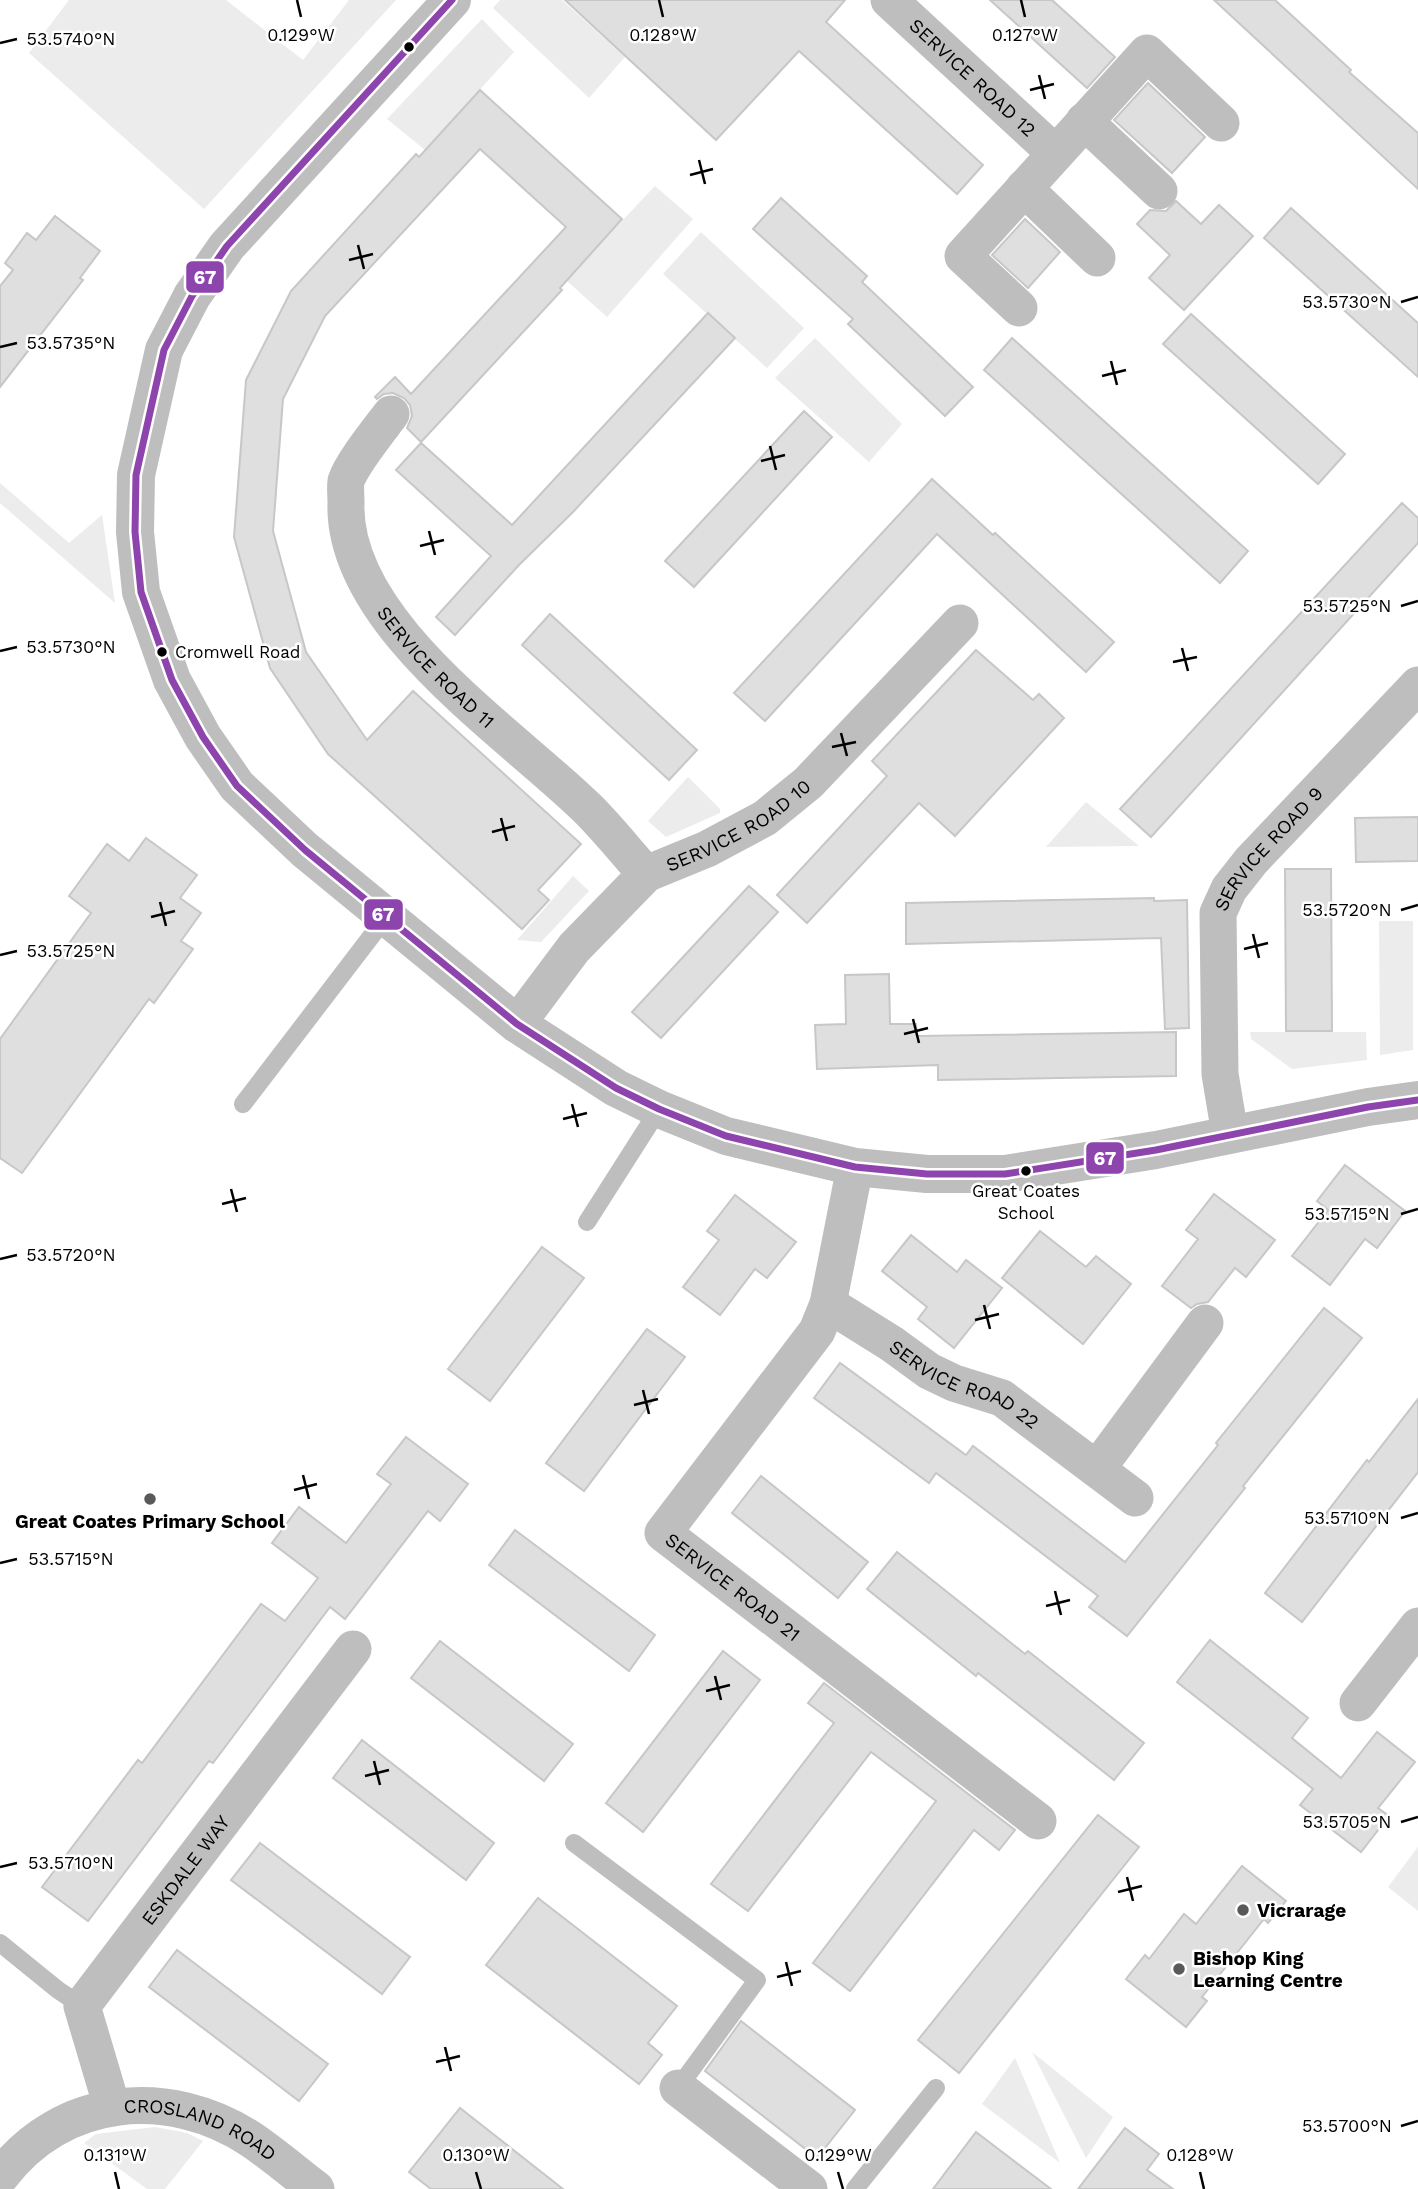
<svg xmlns="http://www.w3.org/2000/svg" width="1418" height="2189" font-family="'Work Sans',sans-serif">
  <rect width="100%" height="100%" fill="#fff"/>
  <g fill="#ececec">
    <path d="M69,0h157l77,60 46,-60h47l-192,209 -175,-156z"/>
    <path d="M500,0h62l63,57 -36,41 -96,-90z"/>
    <path d="M482,19l32,33 -89,98 -38,-31z"/>
    <path d="M655,186l38,33 -86,98 -41,-37z"/>
    <path d="M701,232l103,96 -37,40 -104,-94z"/>
    <path d="M815,338l87,86 -33,38 -94,-84z"/>
    <path d="M0,483l69,60 33,-28 13,88 -115,-100z"/>
    <path d="M688,777l32,32v4l-54,24 -18,-16z"/>
    <path d="M1086,802l53,44 -93,1z"/>
    <path d="M573,876l16,15 -48,51 -24,-2z"/>
    <path d="M1379,921h34v129l-33,5z"/>
    <path d="M1250,1032h116l1,28 -75,9 -41,-30z"/>
    <path d="M1418,1847v64l-30,-24z"/>
    <path d="M1032,2052l81,65 -27,41z"/>
    <path d="M1015,2058l45,105 -78,-59z"/>
    <path d="M155,2127l32,6 16,8 -38,48h-18l-63,-46 12,-9z"/>
  </g>
  <g fill="#dfdfdf" stroke="#c7c7c7" stroke-width="2">
    <path d="M565,0h280l-19,22 157,143 -26,29 -158,-143 -83,89z"/>
    <path d="M990,0h62l63,57 -28,31z"/>
    <path d="M1214,0h61l76,70 -2,2 69,61v56z"/>
    <path d="M1148,83l57,54 -33,36 -58,-53z"/>
    <path d="M480,90l142,129 -62,69 2,2 -141,152 -14,-14 5,-12 -2,-11 -6,-7 -11,-5 -9,1 -7,5 -2,-2 20,-20 16,17 155,-167 -86,-78 -155,167 -42,83 -10,132 33,121 61,88 46,-49 168,153 -43,46 11,10 -27,29 -194,-175 -58,-86 -36,-131 12,-157 45,-89 125,-137 3,3z"/>
    <path d="M781,198l86,78 -5,6 111,105 -28,29 -97,-92 5,-5 -100,-90z"/>
    <path d="M1176,201l25,23 18,-19 34,31 -69,74 -35,-32 21,-23 -33,-31 13,-14 16,1z"/>
    <path d="M1291,208l127,115v54l-154,-139z"/>
    <path d="M55,216l45,35 -20,27 3,2 -83,107v-101l13,-16 -8,-7 22,-30 9,7z"/>
    <path d="M1025,219l35,33 -32,36 -36,-33z"/>
    <path d="M708,313l27,25 -162,174 -54,53 -64,70 -19,-18 55,-61 -95,-86 25,-27 91,82z"/>
    <path d="M1191,314l154,140 -27,30 -155,-140z"/>
    <path d="M1012,338l236,213 -28,32 -236,-213z"/>
    <path d="M804,411l28,26 -138,150 -29,-26z"/>
    <path d="M932,479l61,56 2,-2 119,109 -28,30 -149,-138 -172,187 -31,-28z"/>
    <path d="M1402,503l16,15v25l-267,294 -31,-28z"/>
    <path d="M550,614l147,136 -28,30 -147,-135z"/>
    <path d="M976,650l57,50 6,-6 25,24 -109,118 -36,-33 -112,120 -30,-28 110,-119 -15,-15z"/>
    <path d="M1418,817v44l-62,1 -1,-44z"/>
    <path d="M146,838l51,37 -17,23 21,15 -20,28 12,8 -39,54 -5,-4 -127,174 -22,-15v-119l91,-126 -22,-17 38,-52 22,17z"/>
    <path d="M1285,869h46l1,162h-46z"/>
    <path d="M749,886l29,26 -117,126 -29,-26z"/>
    <path d="M1154,898v3l33,-1 2,128 -24,1 -4,-91 -255,6v-41z"/>
    <path d="M889,974l1,50h26l1,12 259,-4v44l-238,4v-15l-121,4 -2,-44 31,-1 -1,-49z"/>
    <path d="M1345,1165l60,46 -28,37 -12,-9 -35,46 -38,-29 36,-46 -11,-9z"/>
    <path d="M1214,1194l61,46 -29,37 -11,-9 -27,34 -11,2 -6,4 -29,-22 36,-47 -12,-9z"/>
    <path d="M735,1195l61,47 -29,36 -12,-9 -35,46 -37,-28 36,-47 -12,-9z"/>
    <path d="M1040,1231l46,36 10,-11 35,28 -48,60 -81,-66z"/>
    <path d="M911,1235l46,37 9,-12 36,28 -48,60 -36,-29 9,-12 -45,-36z"/>
    <path d="M542,1247l42,31 -94,123 -42,-32z"/>
    <path d="M1324,1308l38,30 -119,148 2,2 -118,148 -38,-29 9,-11 -131,-100 -31,-23 -7,10 -115,-85 26,-35 126,92 7,-9 152,116 93,-117 -2,-2z"/>
    <path d="M647,1329l38,28 -101,134 -38,-28z"/>
    <path d="M1418,1399v73l-116,150 -37,-29 102,-133 2,2z"/>
    <path d="M406,1437l62,47 -28,37 -12,-10 -83,108 -15,-12 -117,156 -4,-2 -121,160 -46,-34 96,-127 4,3 119,-159 24,17 33,-43 -46,-35 27,-36 47,36 45,-59 -14,-10z"/>
    <path d="M761,1476l107,86 -30,36 -106,-85z"/>
    <path d="M515,1530l140,105 -26,36 -140,-106z"/>
    <path d="M897,1552l128,102 3,-3 116,92 -30,37 -136,-107 -2,3 -109,-87z"/>
    <path d="M1210,1640l98,78 -16,20 49,40 36,-46 38,30 -37,46 11,8 -28,36 -61,-47 13,-16 -136,-107z"/>
    <path d="M440,1641l133,103 -29,37 -133,-103z"/>
    <path d="M723,1651l37,29 -117,152 -37,-29z"/>
    <path d="M824,1683l191,147 -16,20 -25,-20 -124,161 -37,-28 123,-162 -65,-49 -123,159 -37,-27 123,-161 -26,-20z"/>
    <path d="M362,1740l132,103 -28,37 -133,-102z"/>
    <path d="M1098,1815l41,32 -180,226 -41,-33z"/>
    <path d="M260,1843l150,114 -28,37 -151,-114z"/>
    <path d="M1242,1866l44,35 -18,22 -4,-4 -62,78 5,4 -21,26 -60,-48 19,-24 4,4 35,-45 12,10z"/>
    <path d="M538,1898l139,108 -29,37 14,12 -23,29 -153,-119z"/>
    <path d="M177,1950l151,114 -29,37 -150,-114z"/>
    <path d="M741,2021l114,89 -38,48 -112,-87z"/>
    <path d="M460,2108l103,81h-132l-22,-17z"/>
    <path d="M1125,2128l34,26 -12,16 26,19h-95z"/>
    <path d="M976,2132l75,57h-118z"/>
  </g>
  <g fill="none" stroke-linecap="round" stroke-linejoin="round">
    <g stroke="#bebebe" stroke-width="18">
      <path d="M243,1104l143,-187"/>
      <path d="M587,1222l72,-113"/>
      <path d="M574,1843l183,137 -79,108"/>
      <path d="M0,1943l58,47 24,16"/>
      <path d="M855,2189l81,-101"/>
    </g>
    <g stroke="#bebebe" stroke-width="37">
      <path id="s1" d="M889,0l166,153"/>
      <path d="M1084,121l75,70"/>
      <path d="M1024,188l73,70"/>
      <path d="M1019,308l-56,-52 184,-203 74,70"/>
      <path id="s2" d="M391,414c-12,16 -39,49 -45,67 -1,6 0,15 0,21 -5,121 165,231 243,308 20,20 38,43 57,64"/>
      <path id="s3" d="M517,1024l57,-76 72,-74 61,-25 58,-31 43,-35 152,-160"/>
      <path id="s4" d="M1230,1134l-10,-60 -2,-161 11,-24 22,-28 167,-176"/>
      <path id="s5" d="M855,1167l-27,137 -11,27 -154,202 375,288"/>
      <path id="s6" d="M828,1304l64,40 37,27 25,12 48,15 133,100"/>
      <path d="M1097,1469l108,-146"/>
      <path d="M1358,1703l60,-77"/>
      <path d="M678,2088l131,101"/>
      <path id="s7" d="M112,2107l-30,-101 271,-357"/>
      <path id="s8" d="M0,2177c61,-82 169,-92 252,-37 22,15 43,33 64,49"/>
    </g>
    <path stroke="#bebebe" stroke-width="38" d="M452,0l-225,246 -35,50 -28,54 -28,125 -1,57 6,60 31,88 31,57 34,49 68,64 212,174 99,64 43,21 67,27 129,31 72,7h78l151,-24 212,-43 50,-7"/>
    <defs>
      <path id="bus-1" d="M452,0l-225,246 -35,50 -28,54 -28,125 -1,57 6,60 31,88 31,57 34,49 68,64 212,174 99,64 43,21 67,27 129,31 72,7h78l151,-24 212,-43 50,-7"/>
    </defs>
    <use href="#bus-1" stroke="#fff" stroke-width="12"/>
    <use href="#bus-1" stroke="#8e44ad" stroke-width="7"/>
  </g>
  <path fill="none" stroke="#000" stroke-width="2.5" d="M297,0l4,17M659,0l4,17M1021,0l4,17M0,43l17,-4M1039,75l6,24M1030,90l24,-6M699,160l6,24M690,175l23,-6M358,245l6,24M349,260l24,-6M1401,302l17,-5M0,347l17,-4M1111,361l6,24M1102,376l24,-6M770,446l6,24M761,461l24,-6M429,531l6,24M420,546l24,-6M1401,606l17,-5M1182,648l6,23M0,651l17,-4M1173,662l24,-5M841,733l6,23M832,747l24,-5M501,818l6,23M492,832l23,-6M160,902l6,24M1401,910l17,-5M151,917l24,-6M1253,934l6,24M1244,949l24,-6M0,955l17,-4M913,1019l6,24M904,1034l24,-6M572,1104l6,23M563,1119l24,-6M231,1189l6,23M222,1204l24,-6M1401,1214l17,-5M0,1259l17,-4M984,1305l6,24M975,1320l24,-6M643,1390l6,24M634,1405l24,-6M303,1475l6,24M294,1490l23,-6M1401,1518l17,-5M0,1563l17,-4M1055,1591l6,24M1046,1606l24,-6M715,1676l6,24M706,1691l24,-6M374,1761l6,24M365,1776l24,-6M1401,1822l17,-5M0,1867l17,-4M1127,1877l6,24M1118,1892l24,-6M786,1962l6,24M777,1977l24,-6M445,2047l6,24M436,2062l24,-6M1401,2126l17,-5M115,2172l4,17M476,2172l5,17M838,2172l5,17M1200,2172l4,17"/>
  <g fill="#000" stroke="#fff" stroke-width="2.5">
    <circle cx="409" cy="47" r="6"/>
    <circle cx="162" cy="652" r="6"/>
    <circle cx="1026" cy="1171" r="6"/>
  </g>
  <g fill="#595959" stroke="#fff" stroke-width="2.5">
    <circle cx="150" cy="1499" r="7"/>
    <circle cx="1243" cy="1910" r="7"/>
    <circle cx="1179" cy="1969" r="7"/>
  </g>
  <g text-anchor="middle" dominant-baseline="central" stroke-width="5" stroke-linejoin="round" paint-order="stroke">
    <g font-size="17" fill="#000" stroke="#fff" text-anchor="start">
      <text x="175" y="652">Cromwell Road</text>
      <text x="1026" y="1191" text-anchor="middle">Great Coates<tspan x="1026" dy="22">School</tspan></text>
    </g>
    <g font-size="19" fill="#000" stroke="#fff">
      <text stroke="none"><textPath href="#s1" startOffset="114">SERVICE ROAD 12</textPath></text>
      <text stroke="none"><textPath href="#s2" startOffset="296">SERVICE ROAD 11</textPath></text>
      <text stroke="none"><textPath href="#s3" startOffset="303">SERVICE ROAD 10</textPath></text>
      <text stroke="none"><textPath href="#s4" startOffset="304">SERVICE ROAD 9</textPath></text>
      <text stroke="none"><textPath href="#s6" startOffset="159">SERVICE ROAD 22</textPath></text>
      <text stroke="none"><textPath href="#s5" startOffset="511">SERVICE ROAD 21</textPath></text>
      <text stroke="none"><textPath href="#s7" startOffset="276">ESKDALE WAY</textPath></text>
      <text stroke="none"><textPath href="#s8" startOffset="228">CROSLAND ROAD</textPath></text>
    </g>
    <g font-size="19" font-weight="bold" fill="#000" stroke="#fff" text-anchor="start">
      <text x="150" y="1521" text-anchor="middle">Great Coates Primary School</text>
      <text x="1257" y="1910">Vicrarage</text>
      <text x="1193" y="1958">Bishop King<tspan x="1193" dy="22">Learning Centre</tspan></text>
    </g>
  </g>
  <g font-size="18" text-anchor="middle" fill="#000" stroke="#fff" stroke-width="5" stroke-linejoin="round" paint-order="stroke">
    <text x="1025" y="41">0.127°W</text>
    <text x="301" y="41">0.129°W</text>
    <text x="663" y="41">0.128°W</text>
    <text x="71" y="45">53.5740°N</text>
    <text x="1347" y="308">53.5730°N</text>
    <text x="71" y="349">53.5735°N</text>
    <text x="1347" y="612">53.5725°N</text>
    <text x="71" y="653">53.5730°N</text>
    <text x="1347" y="916">53.5720°N</text>
    <text x="71" y="957">53.5725°N</text>
    <text x="1347" y="1220">53.5715°N</text>
    <text x="71" y="1261">53.5720°N</text>
    <text x="1347" y="1524">53.5710°N</text>
    <text x="71" y="1565">53.5715°N</text>
    <text x="1347" y="1828">53.5705°N</text>
    <text x="71" y="1869">53.5710°N</text>
    <text x="1347" y="2132">53.5700°N</text>
    <text x="115" y="2161">0.131°W</text>
    <text x="476" y="2161">0.130°W</text>
    <text x="838" y="2161">0.129°W</text>
    <text x="1200" y="2161">0.128°W</text>
  </g>
  <g stroke="#fff" stroke-width="2.5">
    <rect x="185" y="260" width="40" height="34" rx="7" fill="#8e44ad"/>
    <rect x="363" y="898" width="41" height="33" rx="7" fill="#8e44ad"/>
    <rect x="1085" y="1141" width="40" height="34" rx="7" fill="#8e44ad"/>
  </g>
  <g font-size="19" text-anchor="middle" font-weight="bold" fill="#fff">
    <text x="205" y="284">67</text>
    <text x="383" y="921">67</text>
    <text x="1105" y="1165">67</text>
  </g>
</svg>
